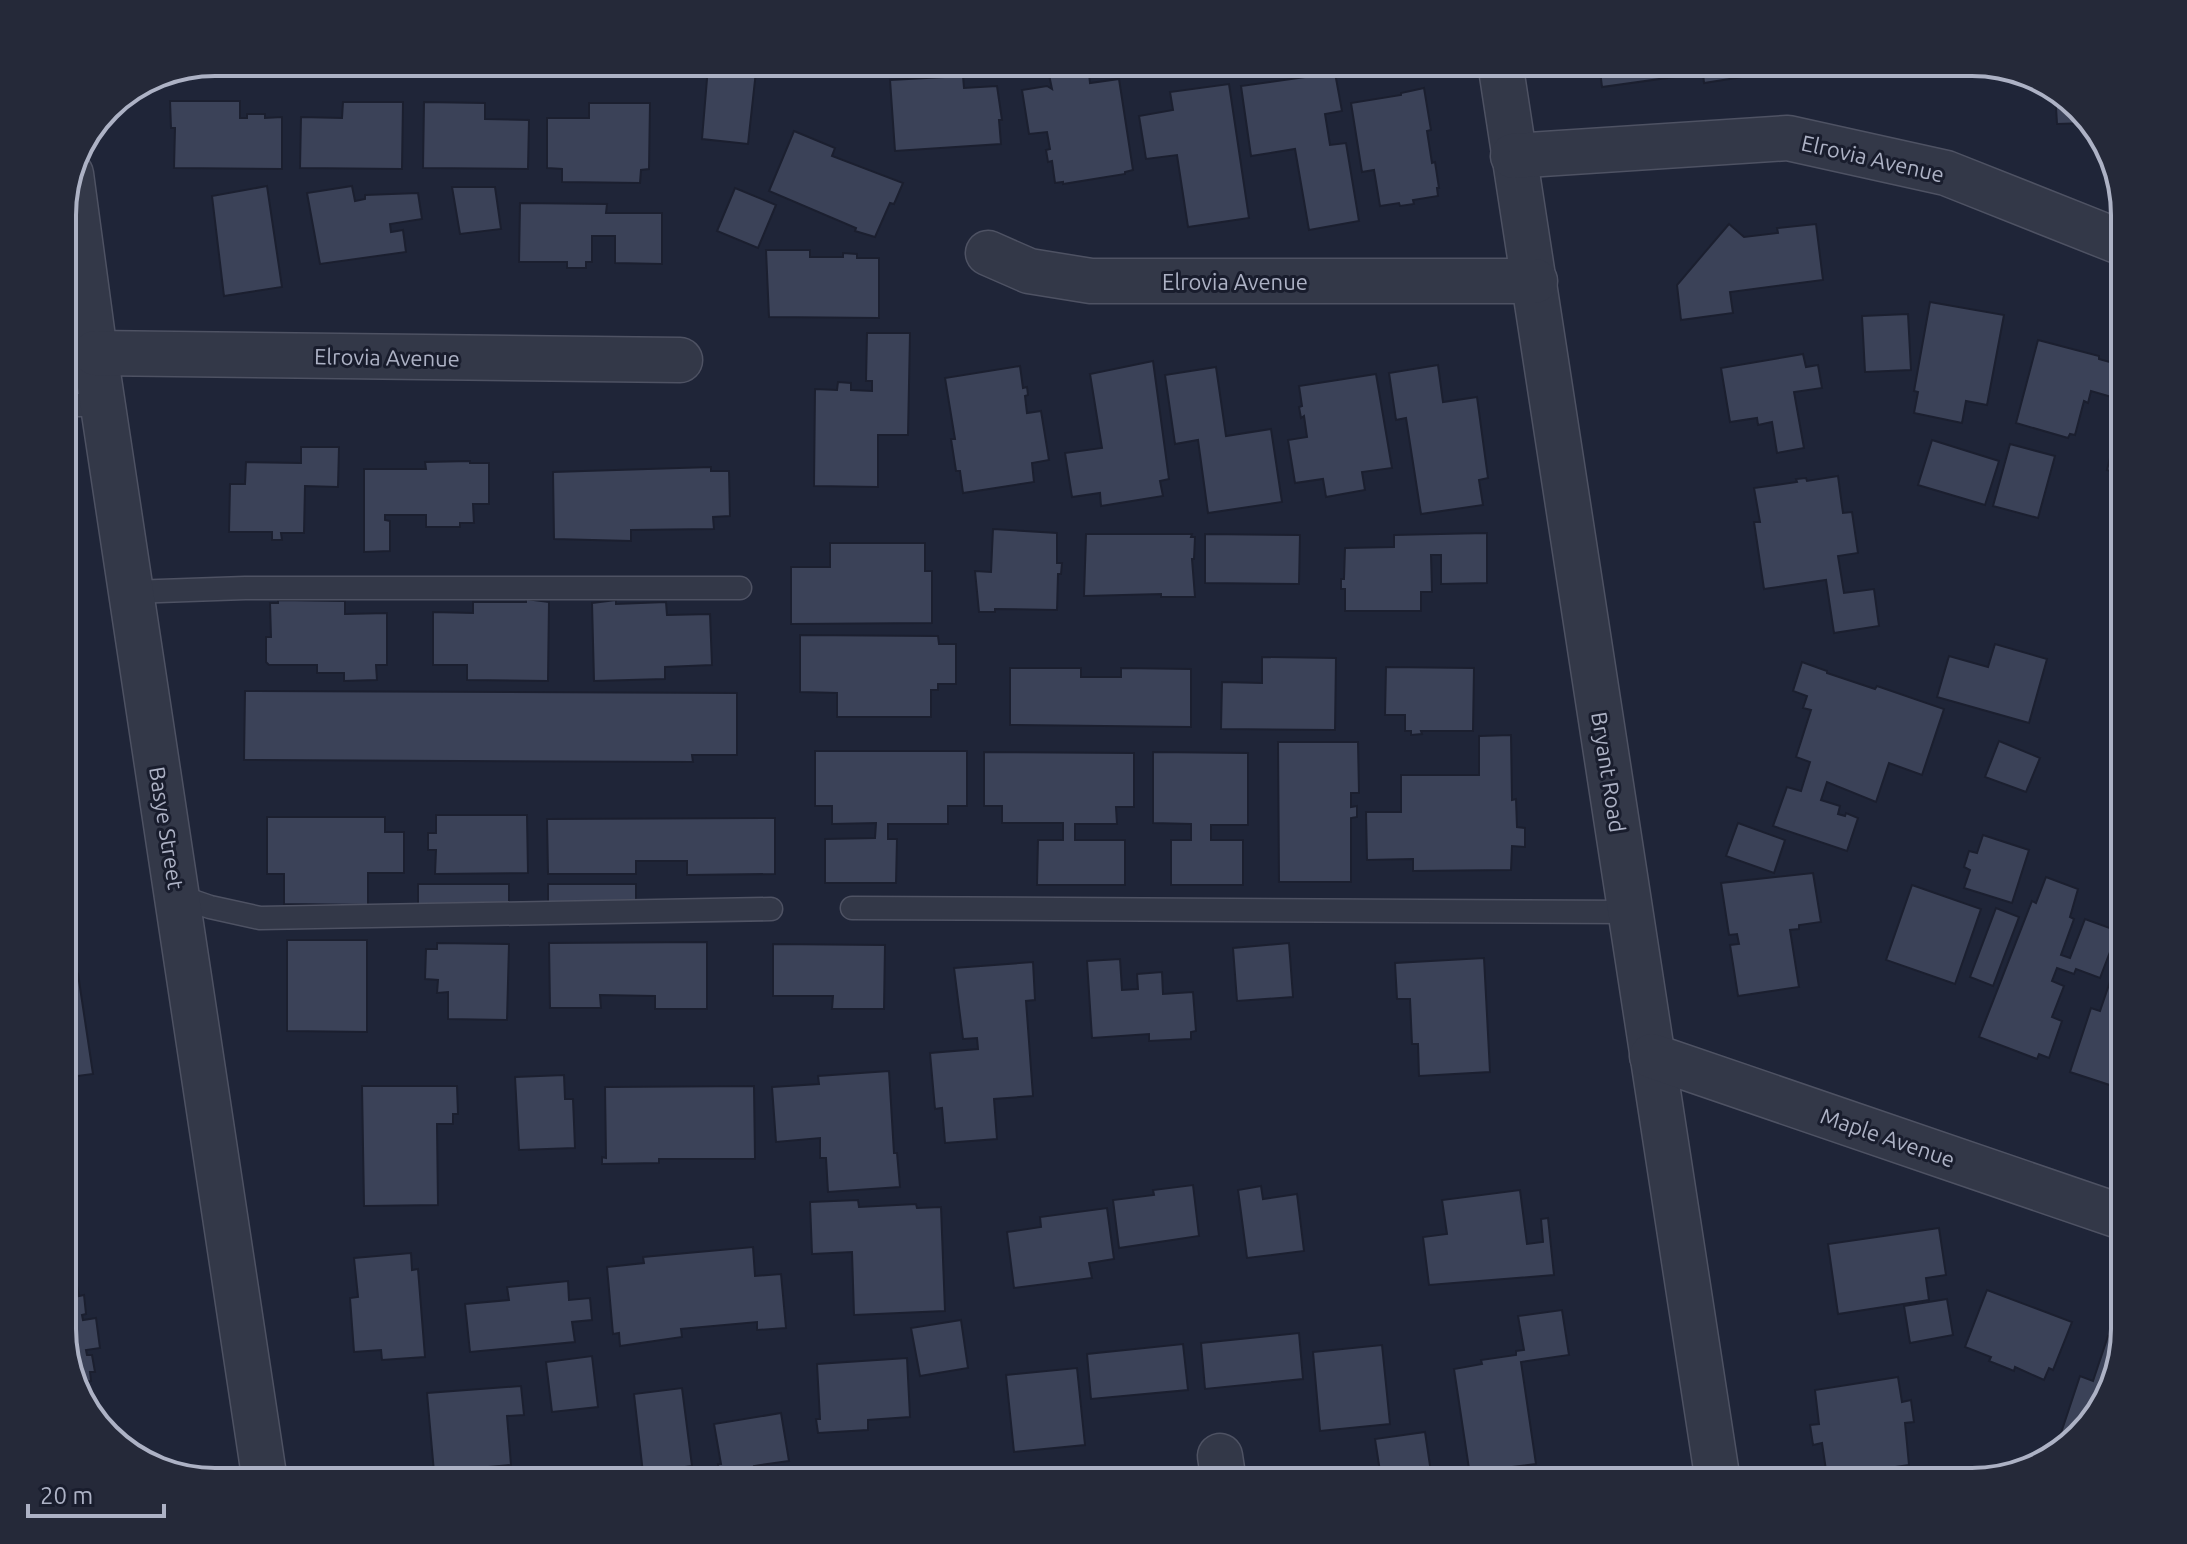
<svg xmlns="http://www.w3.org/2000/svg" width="2187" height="1544" font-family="Ubuntu,sans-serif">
  <rect width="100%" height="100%" fill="#1f2538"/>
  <g fill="#3b4258" stroke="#1b1f2f" stroke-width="2">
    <path d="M1304,62h29l9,49 -17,3 5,31 16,-2 13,78 -50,9 -14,-81 -44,7 -10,-70 65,-9z"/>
    <path d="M1599,62h154l2,13 -51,8 -1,-10 -101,14z"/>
    <path d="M1088,64l2,19 29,-4 14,91 -8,2v2l-62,10v-2l-8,1 -3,-22 -4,1 -2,-12 4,-1 -3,-17 -18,2 -7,-44 25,-4 5,3 -4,-19z"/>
    <path d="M708,67l48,4 -8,73 -46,-5z"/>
    <path d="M963,76l1,12 33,-2 5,34h-3l2,24 -106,7 -5,-71z"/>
    <path d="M1229,84l20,134 -61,9 -11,-72 -31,4 -7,-43 34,-6 -3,-18z"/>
    <path d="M1424,88l7,42 -4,1 5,32 3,-1 4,26h-2l1,8 -25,4 1,4 -14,2 -1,-3 -19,3 -6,-36 -12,2 -11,-69 50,-8v-2z"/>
    <path d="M2055,90l10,3 32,40h-11v-10l-29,1z"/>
    <path d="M170,101h70v17h7v-4h18v4l17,-1v52l-108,-1 1,-40h-4z"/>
    <path d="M343,102h60l-1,67 -102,-1 1,-51 41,1z"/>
    <path d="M424,102l61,1v16l44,1 -1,49 -105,-1z"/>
    <path d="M589,103h61l-1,66 -8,1 -1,13 -78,-1v-13l-15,-1v-50h42z"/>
    <path d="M794,131l41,17 -3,8 71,27 -9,21 -4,-1 -15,34 -20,-6 1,-3 -87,-37z"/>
    <path d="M267,186l15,101 -58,9 -12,-100z"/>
    <path d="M352,186l3,15 10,-2v-4l53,-2 4,26 -32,5 1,8 12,-2 3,22 -86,12 -13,-71z"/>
    <path d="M452,187h43l6,42 -41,5z"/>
    <path d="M735,188l41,17 -18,43 -41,-17z"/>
    <path d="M520,203l87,1 -1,9h56v51l-47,-1v-27h-23v26h-6v6h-19v-6h-48z"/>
    <path d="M1729,224l15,13 34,-4 -1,-5 39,-4 7,56 -93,12 3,21 -52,7 -4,-35z"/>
    <path d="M766,250h44v7h33v-4l14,1v4h22v60l-110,-1z"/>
    <path d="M1930,302l74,13 -17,90 -21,-4 -4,22 -48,-10 4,-21 -4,-1z"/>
    <path d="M1908,314l3,56 -46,2 -3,-56z"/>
    <path d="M867,333h43l-2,102h-30v52l-64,-1 1,-97 22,1 1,-8 13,1v7l21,1v-10h-6z"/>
    <path d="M2038,340l61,16v3l25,7 -9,32 -24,-7 -3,12 -4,-2 -9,34 -5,-1 -2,4 -52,-15z"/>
    <path d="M1803,354l3,13 12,-2 4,23 -28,4 10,56 -27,5 -5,-31 -14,3 -1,-7 -27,4 -9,-54z"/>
    <path d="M1153,361l16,118 -9,2 3,15 -62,10 -1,-13 -28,4 -7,-44 37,-5 -12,-74z"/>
    <path d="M1438,365l5,37 34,-5 11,81 -9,2 4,25 -62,9 -15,-96 -10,2 -7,-47z"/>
    <path d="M1020,366l3,22 4,-1 1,8 -3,1 2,17 14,-2 8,49 -17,3 2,19 -71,11 -3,-22h-4l-5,-32h4l-10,-61z"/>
    <path d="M1216,367l10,69 45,-7 11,73 -74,11 -10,-73 -23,4 -10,-69z"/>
    <path d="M1376,374l16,94 -30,4 3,18 -39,7 -3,-18 -28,4 -7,-43 19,-3 -3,-21 -3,2 -2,-11 3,-1 -3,-20z"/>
    <path d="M2117,430l8,2v43l-18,-5z"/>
    <path d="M1932,440l67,21 -14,44 -67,-20z"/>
    <path d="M2010,444l45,12 -17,62 -45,-12z"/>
    <path d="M301,447h38l-1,40 -33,-1 -1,47h-23l1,7h-10v-8h-43l1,-48h15l1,-22 55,1z"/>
    <path d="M470,461v2h19v41h-16l1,19h-14v4h-34v-12h-41v5l5,1v30l-26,1v-83h62l-1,-7z"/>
    <path d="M711,467v4h18l1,45 -17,1 1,12 -83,1v11l-77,-2 -1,-67z"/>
    <path d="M1838,476l5,37 9,-1 6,41 -20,3 6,37 30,-4 5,37 -45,7 -8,-53 -62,9 -10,-67h6l-6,-34 43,-6 -1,-3 10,-1 1,3z"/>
    <path d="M993,529l64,4v30h5l-1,11h-3l-1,36 -62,-1v3h-16l-4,-41 16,1z"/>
    <path d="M1487,533v50l-46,1v-29h-10l1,37h-11v19h-76v-22h-4v-10h3l1,-31 49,-1v-12z"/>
    <path d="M1086,534h106l-1,3h4l-1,22h-2l3,38h-34v-3l-77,2z"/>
    <path d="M1205,534l95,1 -1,49 -94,-1z"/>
    <path d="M830,543h95v28h7v52l-141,1v-57h39z"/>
    <path d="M526,599l23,3 -1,79 -81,-1v-15h-34v-53l40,1v-11h53z"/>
    <path d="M278,600l67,1v13l42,-1v52h-11l1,15 -33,1v-8h-27v-8h-48l-3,-3v-25h5l-1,-34h8z"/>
    <path d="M616,600v4l50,-2 1,13 43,-1 2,51 -47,2v12l-71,2 -2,-78z"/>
    <path d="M800,635l138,1 1,8h17v40h-18v6h-7v27h-94v-24l-37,-1z"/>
    <path d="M1995,644l52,15 -18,64 -92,-26 12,-41 39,11z"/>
    <path d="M1262,657l74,1 -1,72 -114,-1 1,-47 40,1z"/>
    <path d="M1802,662l25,9v2l48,16 2,-3 67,23 -22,66 -33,-12 -13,39 -49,-20 -6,18 19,6 -2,8 7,2 1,-3 12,5 -11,33 -74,-25 14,-39 14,4 9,-29 -14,-5 15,-47 -8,-2 4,-12 -14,-5z"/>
    <path d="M1386,667l88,1 -1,63h-52l1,3 -11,1v-4h-6v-16h-20z"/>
    <path d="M1010,668h71v9h40v-9l70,1v58l-181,-2z"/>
    <path d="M245,691l492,2v62h-45l1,7 -449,-2z"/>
    <path d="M1511,735l1,65 4,-1 1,28 8,1v19l-13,-1 -1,24 -98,1v-12l-46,1 -1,-48h35v-37h78v-39z"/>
    <path d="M1999,741l41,17 -14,34 -41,-15z"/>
    <path d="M1278,742h80l1,51h-8v14l6,-1v11l-6,1v64h-72z"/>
    <path d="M815,751h152v55h-19v18h-60v15h9l-1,44h-71v-44l50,-1 1,-15 -44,1v-18h-17z"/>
    <path d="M984,752l150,1v54h-18l1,17h-42v16h50v45h-88l1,-45h25v-17h-61v-17h-18z"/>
    <path d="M1153,752l95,1v72h-37v15h32v45h-72v-45h20v-16l-38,-1z"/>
    <path d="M436,815h91l1,58 -93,1 1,-24h-8v-17h8z"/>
    <path d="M267,817h118v15h19v41h-36v32l-84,-1v-30h-17z"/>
    <path d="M775,818v56l-88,1v-14h-51v13h-88l-1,-55z"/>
    <path d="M1738,823l47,17 -11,33 -48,-17z"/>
    <path d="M1983,835l46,15 -17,53 -48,-15 6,-18 -6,-3 5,-16 8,2z"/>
    <path d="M1813,873l8,49 -22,3v4l-9,1 9,57 -61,9 -8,-51 9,-1 -2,-10 -8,1 -8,-52z"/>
    <path d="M2046,877l32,12 -8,28 4,2 -13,36 9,3 15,-39 33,12 -18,47 -24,-9 -2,5 -17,-6 -5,13 12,5 -12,31 10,4 -13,37 -10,-4 -2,5 -58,-22 53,-136 4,2z"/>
    <rect x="418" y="884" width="91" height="21"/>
    <rect x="548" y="884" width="88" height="21"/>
    <path d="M1912,885l69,24 -26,75 -69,-24z"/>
    <path d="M1996,908l23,9 -26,69 -23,-9z"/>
    <path d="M287,940h80v92l-80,-1z"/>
    <path d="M707,942v67h-52v-13l-55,-1 1,13h-51l-1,-65z"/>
    <path d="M437,943l72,1 -2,76 -59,-1v-27l-11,1 1,-13 -13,-1 1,-30h11z"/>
    <path d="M1289,943l4,54 -56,4 -4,-53z"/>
    <path d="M773,944l112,1 -1,64h-52l1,-13h-60z"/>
    <path d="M62,954l4,22 12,-2 15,100 -31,4z"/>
    <path d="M1484,958l6,114 -71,4 -1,-32h-6l-2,-45h-13l-2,-36z"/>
    <path d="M1120,959l2,31 16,-1 -1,-15 25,-2 1,22 30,-2 3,39 -5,1v7l-42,2v-7l-57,4 -5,-77z"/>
    <path d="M1033,962l2,38 -9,1 7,95 -39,3 3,40 -52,4 -3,-35 -7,1 -5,-56 48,-4 -1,-11 -14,1 -9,-71z"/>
    <path d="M2114,970l11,4v116l-55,-18 21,-64 9,3z"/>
    <path d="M889,1071l5,82h3l3,34 -72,5 -2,-34h-6v-20l-44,4 -4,-55 47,-3 -1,-8z"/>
    <path d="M564,1075l1,24h8l2,49 -56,2 -4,-73z"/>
    <path d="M362,1086h95l1,28h-5v10h-16l1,81 -74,1z"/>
    <path d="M754,1086l1,73h-96v4l-57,1v-7l4,1 -1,-71z"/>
    <path d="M1193,1185l6,51 -80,12 -6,-48 41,-5 -1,-5z"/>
    <path d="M1261,1186l2,13 34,-5 7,57 -57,7 -9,-68z"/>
    <path d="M1520,1190l7,54 16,-2 -2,-23 7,-1 6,57 -125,10 -6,-48 24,-3 -5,-34z"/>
    <path d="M858,1200l1,7 57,-3 1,4 24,-1 4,104 -91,4 -2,-63 -40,2 -2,-52z"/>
    <path d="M1107,1208l7,51 -25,4 3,15 -78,10 -7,-56 34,-5 -1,-10z"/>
    <path d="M1939,1228l7,47 -20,3 3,22 -91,14 -10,-70z"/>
    <path d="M753,1247l2,29 26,-2 5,54 -29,2v-8l-76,7 1,8 -62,9 -1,-13 -6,1 -6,-67 37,-4 -1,-6z"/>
    <path d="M411,1253l1,17 6,-1 7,88 -43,3 -1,-10 -27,2 -4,-54 8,-1 -4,-39z"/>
    <path d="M568,1281l1,19 21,-2 2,22 -20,2 3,20 -105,10 -5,-48 44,-4 -2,-13z"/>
    <path d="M77,1286l2,10 5,-1 2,19 -4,1 1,5 13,-2 4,30 -14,2 1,5h5l3,17h-5l1,9 -15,3 -14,-46v-50z"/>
    <path d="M1987,1290l85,32 -19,48 -4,-2 -5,12 -29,-13 -1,4 -25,-10 2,-4 -26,-10z"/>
    <path d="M1947,1299l6,36 -43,8 -6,-37z"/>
    <path d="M1562,1310l7,45 -48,7 15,102 -33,4 3,14h-35l-17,-113 28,-5 -1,-4 35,-5v-4l8,-1 -6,-34z"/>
    <path d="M961,1320l7,48 -48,8 -9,-48z"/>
    <path d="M1299,1333l4,46 -98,10 -4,-46z"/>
    <path d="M2108,1336l13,4 -27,82 -34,27 -4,-1 24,-72 13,5z"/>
    <path d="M1183,1344l5,46 -97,9 -4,-45z"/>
    <path d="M1382,1345l8,79 -70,7 -7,-79z"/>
    <path d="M592,1356l6,51 -46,5 -6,-50z"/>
    <path d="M907,1358l3,59 -42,3v10l-50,3 -2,-14h4l-3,-55z"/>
    <path d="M1077,1368l8,77 -71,7 -8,-77z"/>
    <path d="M1898,1377l4,25 9,-2 3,22 -9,1 4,42 -82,12 -5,-34 -9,2 -3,-20 9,-1 -4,-34z"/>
    <path d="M521,1386l3,29 -17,1 4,49 -77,7 -7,-79z"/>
    <path d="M682,1388l10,78 -49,7 -9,-79z"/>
    <path d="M781,1413l8,48 -35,5 2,16h-36l-2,-18h3l-7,-40z"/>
    <path d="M1425,1432l7,47 -15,3h-44l8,-4 -6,-39z"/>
    <path d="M1067,1467v15h-44v-14z"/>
    <path d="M907,1468l3,14h-30l-2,-8z"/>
    <path d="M1628,1473l4,9h-52l38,-6z"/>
  </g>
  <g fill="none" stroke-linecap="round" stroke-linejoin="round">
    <defs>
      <g id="lane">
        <path d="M62,405h41"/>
        <path d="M131,592l114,-4h495"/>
        <path d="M178,896l32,11 50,11 511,-9"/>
        <path d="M852,908l779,4"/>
      </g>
      <g id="street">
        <path d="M1500,62l218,1420"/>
        <path d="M1513,156l275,-18 158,35 179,71"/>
        <path d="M71,174l24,179 170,1129"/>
        <path d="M988,253l41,18 62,10h444"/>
        <path d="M95,353l585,7"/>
        <path d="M1652,1056l473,162"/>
        <path d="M1220,1456l4,26"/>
      </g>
    </defs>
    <use href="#lane" stroke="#4e5263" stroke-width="25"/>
    <use href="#street" stroke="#4e5263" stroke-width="47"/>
    <use href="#lane" stroke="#333848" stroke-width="22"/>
    <use href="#street" stroke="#333848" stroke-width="44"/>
  </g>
  <g text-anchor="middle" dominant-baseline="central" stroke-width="6" stroke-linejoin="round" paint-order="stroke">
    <g font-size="22" fill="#adb2c5" stroke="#191d2d">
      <text transform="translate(1873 158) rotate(13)">Elrovia Avenue</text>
      <text x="1235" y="281">Elrovia Avenue</text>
      <text transform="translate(387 357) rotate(1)">Elrovia Avenue</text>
      <text transform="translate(1609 772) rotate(81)">Bryant Road</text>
      <text transform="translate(167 828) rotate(81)">Basye Street</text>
      <text transform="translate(1888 1137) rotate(19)">Maple Avenue</text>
    </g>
  </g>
  <path d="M0 0H2187V1544H0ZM215 76H1972A139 139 0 0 1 2111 215V1329A139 139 0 0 1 1972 1468H215A139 139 0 0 1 76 1329V215A139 139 0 0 1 215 76Z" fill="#252939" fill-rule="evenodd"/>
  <path fill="none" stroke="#adb2c5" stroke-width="4" d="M215 76H1972A139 139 0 0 1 2111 215V1329A139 139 0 0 1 1972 1468H215A139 139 0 0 1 76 1329V215A139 139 0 0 1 215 76Z"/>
  <path d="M28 1504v12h136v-12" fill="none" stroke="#adb2c5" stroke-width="4"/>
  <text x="40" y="1504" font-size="24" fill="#adb2c5" stroke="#191d2d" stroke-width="6" paint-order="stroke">20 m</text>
</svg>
